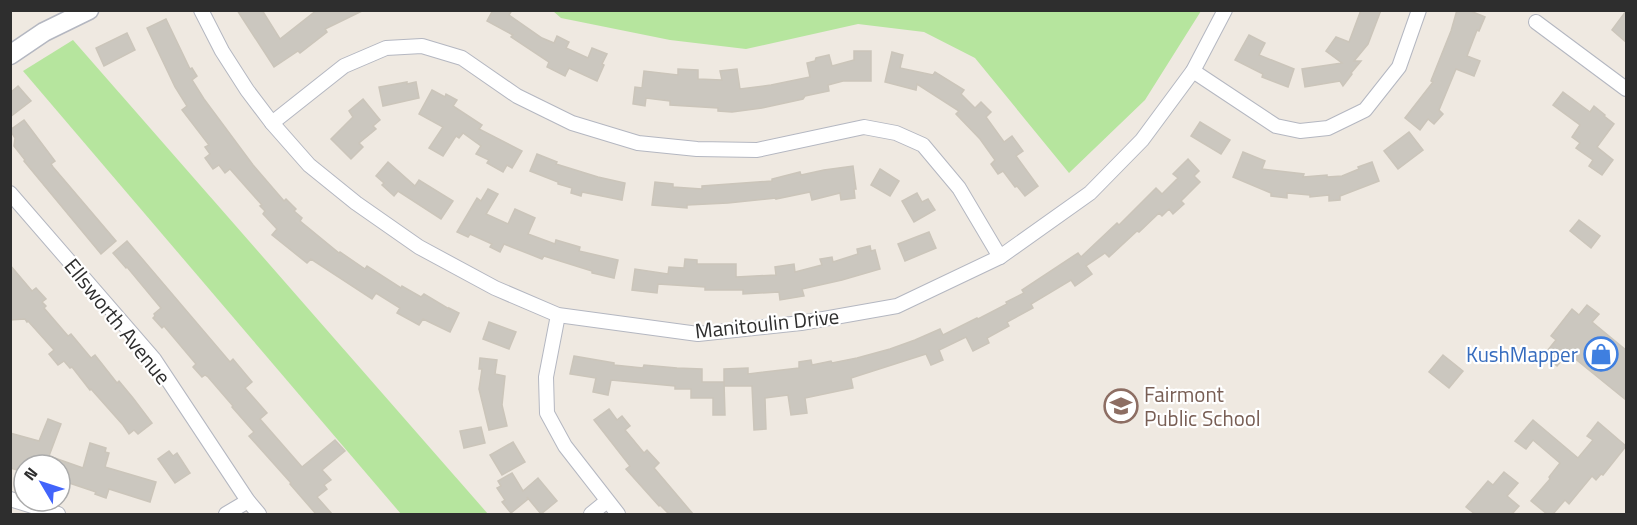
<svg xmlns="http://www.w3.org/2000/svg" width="1637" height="525" font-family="'Titillium Web',sans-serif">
  <rect width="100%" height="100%" fill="#efe9e1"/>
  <g fill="#b6e59e">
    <path d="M553,11h648l-56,89 -76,73 -94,-115 -51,-26 -66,-8 -112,25 -76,-9 -109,-22z"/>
    <path d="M73,40l415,474h-87l-378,-443z"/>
  </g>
  <g fill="#cbc7bf" stroke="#cbc5ba" stroke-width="1.5">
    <path d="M237,10h25l18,29 37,-29h47l-39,19 2,3 -27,21 -2,-2 -24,16z"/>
    <path d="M493,10h19l-3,5 33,23 12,5 3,-7 12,6 -3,6 22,10 4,-10 15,6 -5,10 2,1 -7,16 -28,-13 -4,8 -18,-9 2,-5 -38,-25 2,-2 -26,-14z"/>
    <path d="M1361,10h20l-13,34 -14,17h7l-10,12 1,1 -9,12 -3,-5 -35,6 -3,-18 40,-6 -16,-12 10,-14 13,5z"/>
    <path d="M1457,10h11l17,7 -6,14 -2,-1 -10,26 13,5 -6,15 -18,-7 -17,41 4,4 -9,10 -6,-5 -8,11 -15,-12 28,-36 -2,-1 20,-50z"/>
    <path d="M1626,11v31l-14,-12z"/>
    <path d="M166,19l24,50 2,-1 5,8 -5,4 12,19 49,66 31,36 2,-2 10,10 -2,2 8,7 -2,3 39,32 1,-1 25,17 2,-3 34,22 1,-2 19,11 3,-3 25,15v-1l10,5 -9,19 -27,-13 -4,6 -22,-12 3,-5 -24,-15 -4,6 -61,-40 -4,4 -35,-28 5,-6 -14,-15 2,-3 -5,-5 2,-1 -32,-36 -5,4 -6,-8 -6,4 -8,-11 5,-4 -5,-7 4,-2 -27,-35 5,-4 -12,-19 -28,-59z"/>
    <path d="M127,33l8,17 -31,16 -8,-18z"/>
    <path d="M1249,35l16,8 -6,12 35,14 -6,18 -26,-10 1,-3 -28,-14z"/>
    <path d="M854,51h17v30h-28l-15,4 1,6 -24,5 -2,3 -41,9 -30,4 -14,-1v-3l-48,-3v-4l-24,-3 -1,8 -12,-2 2,-17 7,1 2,-17 34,4v-6l20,1v9l24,1 -2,-9 17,-2 3,20 31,-4 39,-8 -3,-14 8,-2 1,-3 13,-3 3,11 22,-6z"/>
    <path d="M892,52l11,3 -3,13 33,7 2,-3 29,18 -3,4 14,14 6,-6 10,10 -5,5 18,25 8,-6 11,15 -7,5 22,30 -13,10 -8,-10 -2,1 -12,-16 -5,3 -7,-10 4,-4 -15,-21 -24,-25 3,-3 -42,-27 -1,6 -31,-8z"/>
    <path d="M407,82v2l9,-2 3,16 -36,8 -4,-19z"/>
    <path d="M18,86l13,15 -21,16v-24z"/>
    <path d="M432,90l13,7 1,-3 11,6 -4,6 29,19 -3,4 43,22 -10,17 -5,-3 -4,7 -16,-9 2,-3 -13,-6 5,-8 -18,-13 -4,5 -3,-2 -13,20 -14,-8 14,-21 -24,-13z"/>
    <path d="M1563,92l27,20 4,-6 11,9 -1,1 10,8 -17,23 16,13 -11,15 -13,-9 4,-6 -17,-12 4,-5 -8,-6 8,-12 -27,-20z"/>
    <path d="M363,99l17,21 -7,6 3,3 -17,14 4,4 -12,12 -20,-20 22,-22 -4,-6z"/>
    <path d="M24,120l31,41 -4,3 2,3 63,74 -15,13 -77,-93 1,-1 -11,-14 1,-8 -5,-8z"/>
    <path d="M1200,122l30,18 -9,14 -30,-18z"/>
    <path d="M1409,132l14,18 -25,19 -14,-18z"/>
    <path d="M1243,152l22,9 -3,8 42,5 -1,3 24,-2v2l15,-1 17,-7 -1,-2 14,-5 7,19 -39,15v4l-11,1v-6l-19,2v-2l-23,-2v5l-16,-2v-3l-38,-16z"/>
    <path d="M537,154l20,8 -1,2 42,13 27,6 -3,17 -40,-8 -1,4 -10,-3 1,-5 -14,-4v-2l-28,-11z"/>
    <path d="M1188,159l11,12 -5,5 6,6 -19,19 3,3 -11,10 -4,-5 -7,7 -3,-3 -20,19 -2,-1 -28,26 -4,-4 -19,13 6,8 -17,12 -4,-6 -40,24 2,4 -26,14 2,4 -22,12 2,5 -16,8 -7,-14 -27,13 4,10 -12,5 -5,-11 -75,24 2,10 -48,10 2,15 -16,2 -3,-20 -23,3 1,31 -12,1 -2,-44h-28v-17l24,-1v6l51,-6v-6l12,-2 1,5 19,-4 1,2 25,-5 33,-9 25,-9 25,-11 3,6 34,-17 1,1 29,-15 -1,-2 18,-9 -2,-3 56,-37 3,4 36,-34 2,2 37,-37 6,6 16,-16 -5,-4z"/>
    <path d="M388,162l27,24 4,-6 34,21 -12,18 -43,-28 -4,5 -12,-11 2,-2 -8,-7z"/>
    <path d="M853,166l3,23h-2l1,9 -14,2 -1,-7 -28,7 -2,-8 -34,7v-1l-48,5 -41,2v3l-35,-3 3,-23 18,2v3l29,2v-3l70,-5v-2l28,-7 1,3 23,-5z"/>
    <path d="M880,169l19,12 -9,15 -19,-11z"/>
    <path d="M488,189l10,5 -12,20 22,10 7,-15 20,9 -7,16 27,10 1,-4 24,7 -1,4 39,9 -4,18 -22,-5v-2l-48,-15 -2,3 -38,-15 -4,8 -10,-5 2,-3 -22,-10 -2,3 -11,-5 20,-34 4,3z"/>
    <path d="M917,193l5,9 6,-3 7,11 -21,12 -12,-21z"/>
    <path d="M1579,220l21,16 -9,12 -21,-17z"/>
    <path d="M929,232l7,16 -31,13 -7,-17z"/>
    <path d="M127,241l103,121 3,-3 19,23 -7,6 22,25 -7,6 42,48 33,-27 10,11 -23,19 9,10 -7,5 3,4 -10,8 15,17h-16l-26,-30 1,-1 -42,-47 5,-4 -22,-25 1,-1 -25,-29 -3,-2 -3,2 -9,-10 3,-3 -32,-38 -2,2 -9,-10 2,-2 -1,-2 7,-6 -34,-41 -1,1 -13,-15z"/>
    <path d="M870,246l1,5 4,-1 5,19 -38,11 -40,9 2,7 -24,4 -1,-8 -36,2v-4h-38v-3l-47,-3 -1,9 -25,-3 3,-21 33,5 1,-7 15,1 1,-9 12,1v4h39v13l40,-2 -1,-8 19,-3 1,8 27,-7 -2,-6 12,-2 1,5 25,-8 -1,-5z"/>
    <path d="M10,265l22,26 4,-3 10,11 -4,3 4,4 -2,2 24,28 3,-2 20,24 4,-3 22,28 2,-2 14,17 19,25 -14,11 -4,-4 -5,4 -6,-9 -32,-36 -1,1 -18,-23 -2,1 -6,-7 -6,4 -9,-11 5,-4 -26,-29 -1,1 -2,-3 -15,1z"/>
    <path d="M1587,305l12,9 -7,8 34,28v50l-58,-47 -11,13 -13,-11 12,-15 -5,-4 21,-27 7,6z"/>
    <path d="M489,322l27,10 -7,17 -26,-10z"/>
    <path d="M1443,355l20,16 -14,17 -20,-16z"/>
    <path d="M574,356l40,7v2l29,3 1,-3 33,3 25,1v13h22l1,33h-12v-17h-22v-9h-16v-3l-64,-6 -3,15 -15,-3 3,-14 -26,-4z"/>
    <path d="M480,358l17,2 -2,14 10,2 -3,29 5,21 -18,4 -10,-41 3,-20h-3z"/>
    <path d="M609,409l8,11 5,-4 8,10 -5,4 19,23 3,-3 12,13 -5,5 39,46h-24l-9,-9 -1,1 -33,-37 4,-3 -36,-46z"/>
    <path d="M48,419l13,5 -12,32 34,12 7,-25 16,5 -1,4 4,1 -4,14 51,15 -6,20 -41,-13 -3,9 -11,-4 1,-2 -36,-12v-15h-36v7l-14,-4v-35l29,8z"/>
    <path d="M1533,420l45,38 15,-18 -6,-4 11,-14 28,24 -23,29 -2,-1 -5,6 -4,-4 -23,28 -4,-4 -12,14h-6l-16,-13 19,-22 -1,-2 11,-14 -27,-23 -7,9 -11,-8z"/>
    <path d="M481,427l4,16 -21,5 -4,-17z"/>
    <path d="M513,442l12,20 -23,13 -12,-20z"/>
    <path d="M169,451l4,5 4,-3 13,20 -15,10 -17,-24z"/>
    <path d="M1504,472l14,11 -11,13 12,10 -7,8h-37l-9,-7 22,-26 5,4z"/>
    <path d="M512,473l11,18 15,-13 19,23 -16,13 -14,-17 1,2 -17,14 -9,-11 3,-2 -8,-12 4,-2 -3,-5z"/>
  </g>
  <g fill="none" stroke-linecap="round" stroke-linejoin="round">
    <defs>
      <g id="minor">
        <path d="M201,10l21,41 25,39 25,33 37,42 47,38 63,44 76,41 63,27 140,19 103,-11 96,-17 103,-49 90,-64 52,-53 51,-69 32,-61"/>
        <path d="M1536,22l90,67"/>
        <path d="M1193,71l83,55 24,5 28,-3 37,-18 34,-43 20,-57"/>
        <path d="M272,123l72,-57 42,-18 36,-2 40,12 55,38 55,27 66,20 59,6 60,1 107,-23 32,6 27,12 36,43 41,69"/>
        <path d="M10,193l144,166 94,142 11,13"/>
        <path d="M558,315l-12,62 1,36 18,33 53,68"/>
        <path d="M10,499l48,15"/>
        <path d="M226,514l22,-13"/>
        <path d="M591,514l16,-13"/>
      </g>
      <path id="tertiary" d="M10,55l34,-23 45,-22"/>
    </defs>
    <use href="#minor" stroke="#b4b7c1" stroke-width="16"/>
    <use href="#tertiary" stroke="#b4b7c1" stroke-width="21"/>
    <use href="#minor" stroke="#fff" stroke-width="14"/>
    <use href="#tertiary" stroke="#fff" stroke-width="18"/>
  </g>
  <defs>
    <symbol id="shop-ring" viewBox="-11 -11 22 22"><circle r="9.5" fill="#fff" stroke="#3f7fe0" stroke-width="1.5"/><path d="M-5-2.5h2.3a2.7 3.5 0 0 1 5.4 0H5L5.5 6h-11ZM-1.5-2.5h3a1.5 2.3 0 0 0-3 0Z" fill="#3f7fe0"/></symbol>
    <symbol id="school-ring" viewBox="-11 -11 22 22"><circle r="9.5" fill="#fff" stroke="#8d6e63" stroke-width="1.5"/><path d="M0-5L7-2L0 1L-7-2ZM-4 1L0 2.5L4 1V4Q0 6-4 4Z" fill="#8d6e63"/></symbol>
  </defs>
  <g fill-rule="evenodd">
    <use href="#shop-ring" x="1582" y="335" width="38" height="38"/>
    <use href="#school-ring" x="1102" y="387" width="38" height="38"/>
  </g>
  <g text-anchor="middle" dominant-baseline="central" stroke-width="4.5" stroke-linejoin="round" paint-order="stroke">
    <g font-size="21" fill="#2e2e2e" stroke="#fff">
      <text transform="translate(118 321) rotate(51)">Ellsworth Avenue</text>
      <text transform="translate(767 323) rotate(-6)">Manitoulin Drive</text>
    </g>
    <g font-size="21" fill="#366cbe" stroke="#fff" text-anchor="end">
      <text x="1578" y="354">KushMapper</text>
    </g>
    <g font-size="21" fill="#785e54" stroke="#fff" text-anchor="start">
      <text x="1144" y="394">Fairmont<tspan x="1144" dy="24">Public School</tspan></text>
    </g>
  </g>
  <rect width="1637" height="525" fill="none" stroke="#2e2e2e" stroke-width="24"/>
  <g transform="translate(42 483) rotate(309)"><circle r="28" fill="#ffffff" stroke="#ababab" stroke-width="1.5"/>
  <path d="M0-4.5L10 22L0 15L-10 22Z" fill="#4264fb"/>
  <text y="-9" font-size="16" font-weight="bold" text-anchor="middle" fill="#2e2e2e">N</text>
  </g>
</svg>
